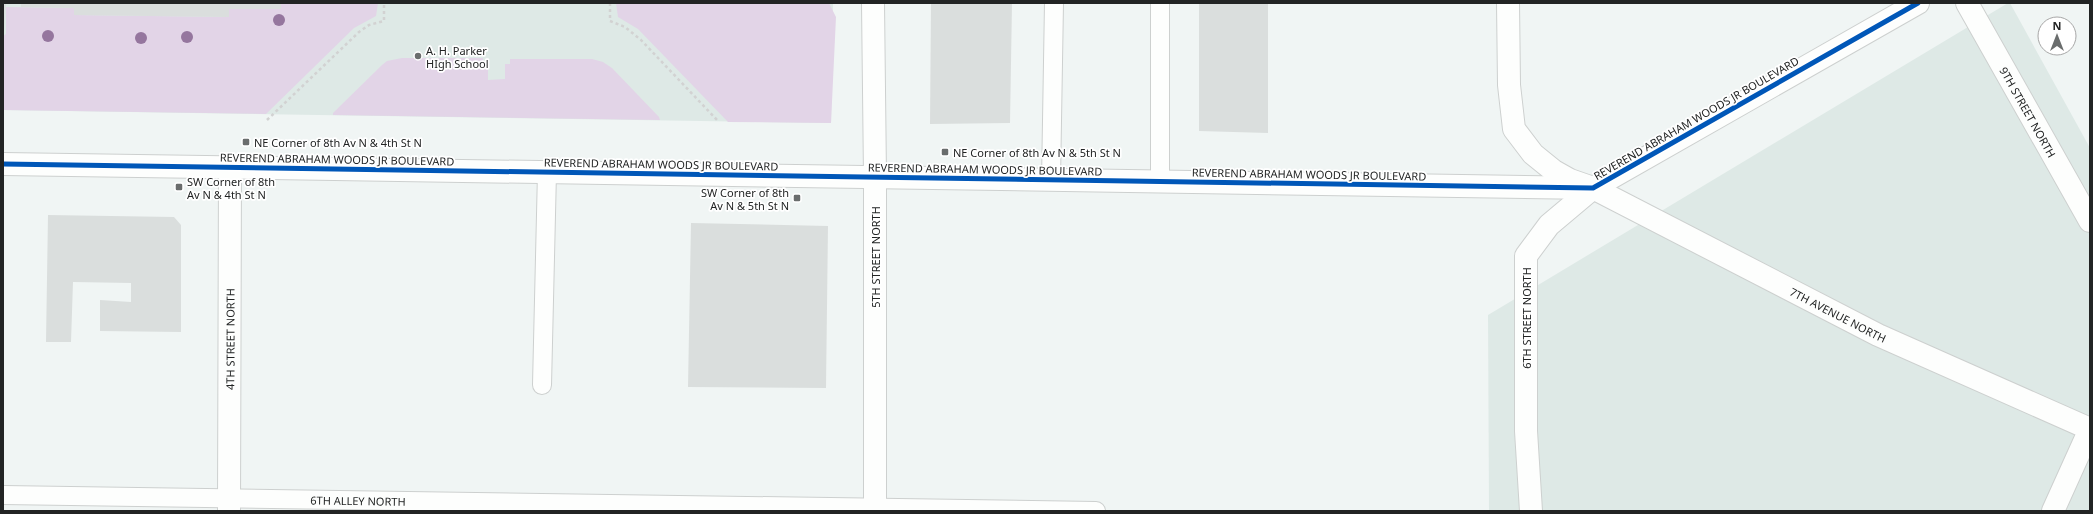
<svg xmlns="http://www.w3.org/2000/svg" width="2093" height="514" font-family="'Noto Sans',sans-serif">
  <rect width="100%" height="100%" fill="#f0f5f4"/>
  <g fill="#dee9e6">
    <path d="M3,3h830l-2,120 -828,-13z"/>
    <path d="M2008,3h2l80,145v363h-601l-1,-196z"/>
  </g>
  <g fill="#e2d4e7">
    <path d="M281,3h97l-2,13 -22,12 -88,86 -263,-4v-74l3,-2v-27l68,1v7l154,2 1,-8h52z"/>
    <path d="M616,3h213l7,14 -5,106 -103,-1 -90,-93 -20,-12z"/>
    <path d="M402,58h81v5h5v17l17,-1v-15h5v-5h82l11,3 9,6 47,49 1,3 -327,-5v-2l49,-48 5,-4z"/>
  </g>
  <g fill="#dadedd">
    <path d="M3,3h3l-2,33h-1z"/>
    <path d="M21,3h260v6h-52v8l-155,-2v-7l-53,-1z"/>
    <path d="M931,3h81l-2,120 -80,1z"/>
    <path d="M1199,3h69v130l-69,-2z"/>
    <path d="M48,215l126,2 7,8v107l-81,-1v-31l31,2v-19l-58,-1 -2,60h-25z"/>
    <path d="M691,223l137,3 -2,162 -138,-1z"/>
  </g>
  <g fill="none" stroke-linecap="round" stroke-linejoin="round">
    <defs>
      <g id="lane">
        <path d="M1051,180l3,-177"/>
        <path d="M1160,181v-178"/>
        <path d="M542,385l5,-213"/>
        <path id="s1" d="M3,495l1093,16"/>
      </g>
      <g id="street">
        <path d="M1508,3l1,82 5,44 19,25 21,17 16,9 23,8 -44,37 -23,31v175l5,80"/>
        <path id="s2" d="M229,511l1,-344"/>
        <path d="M875,511v-334"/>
      </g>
      <g id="secondary">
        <path d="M873,3l2,174"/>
        <path id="s3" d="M1967,3l123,218"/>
        <path d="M3,164l1590,24 325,-185"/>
        <path id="s4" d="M1593,188l285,147 212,94"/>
        <path d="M2053,511l37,-82"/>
      </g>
    </defs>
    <use href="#lane" stroke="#cdd0cf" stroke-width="20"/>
    <use href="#street" stroke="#cdd0cf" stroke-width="24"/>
    <use href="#secondary" stroke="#cdd0cf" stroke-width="24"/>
    <g stroke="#d2d2d2" stroke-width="2.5" stroke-dasharray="3 3" stroke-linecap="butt">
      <path d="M610,3v18l15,6 16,13 77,81"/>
      <path d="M267,120l92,-88 10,-7 15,-4v-18"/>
    </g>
    <use href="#lane" stroke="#fdfefd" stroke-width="18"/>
    <use href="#street" stroke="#fdfefd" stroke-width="22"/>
    <use href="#secondary" stroke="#fdfefd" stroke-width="22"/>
    <defs>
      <path id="cycleway" d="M3,164l1590,24 325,-185"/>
    </defs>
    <use href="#cycleway" stroke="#fff" stroke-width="8"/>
    <use href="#cycleway" stroke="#0057b8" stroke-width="5"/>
  </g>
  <g fill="#95769e">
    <circle cx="279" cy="20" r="6"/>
    <circle cx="48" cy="36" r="6"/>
    <circle cx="187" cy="37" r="6"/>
    <circle cx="141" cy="38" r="6"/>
  </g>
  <g fill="#6a6d6d" stroke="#fff" stroke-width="1.5">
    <circle cx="418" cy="56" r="4"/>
    <rect x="242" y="138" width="8" height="8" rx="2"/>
    <rect x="941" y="148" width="8" height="8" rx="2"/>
    <rect x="175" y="183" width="8" height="8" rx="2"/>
    <rect x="793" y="194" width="8" height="8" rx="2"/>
  </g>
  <g text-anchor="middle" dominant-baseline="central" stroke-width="3.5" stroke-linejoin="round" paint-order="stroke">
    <g font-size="11" fill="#222424" stroke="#fff" text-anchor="start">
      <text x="426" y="50">A. H. Parker<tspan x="426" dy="13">HIgh School</tspan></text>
      <text x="254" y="142">NE Corner of 8th Av N &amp; 4th St N</text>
      <text x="953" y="152">NE Corner of 8th Av N &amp; 5th St N</text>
      <text x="187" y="181">SW Corner of 8th<tspan x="187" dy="13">Av N &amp; 4th St N</tspan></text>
      <text x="789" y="192" text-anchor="end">SW Corner of 8th<tspan x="789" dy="13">Av N &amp; 5th St N</tspan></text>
    </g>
    <g font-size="11" fill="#222424" stroke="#fff">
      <text stroke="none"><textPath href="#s3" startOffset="125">9TH STREET NORTH</textPath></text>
      <text transform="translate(1696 118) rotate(-30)">REVEREND ABRAHAM WOODS JR BOULEVARD</text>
      <text transform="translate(337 159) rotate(1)">REVEREND ABRAHAM WOODS JR BOULEVARD</text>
      <text transform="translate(661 164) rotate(1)">REVEREND ABRAHAM WOODS JR BOULEVARD</text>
      <text transform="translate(985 169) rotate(1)">REVEREND ABRAHAM WOODS JR BOULEVARD</text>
      <text transform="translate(1309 174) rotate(1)">REVEREND ABRAHAM WOODS JR BOULEVARD</text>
      <text transform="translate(875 257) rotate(-90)">5TH STREET NORTH</text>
      <text stroke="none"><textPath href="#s4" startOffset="276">7TH AVENUE NORTH</textPath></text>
      <text transform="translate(1526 318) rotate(-90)">6TH STREET NORTH</text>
      <text stroke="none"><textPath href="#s2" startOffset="172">4TH STREET NORTH</textPath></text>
      <text stroke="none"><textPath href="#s1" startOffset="355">6TH ALLEY NORTH</textPath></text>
    </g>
  </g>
  <rect width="2093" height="514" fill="none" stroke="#222424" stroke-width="8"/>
  <g transform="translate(2057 36)"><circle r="19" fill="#ffffff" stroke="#a7a7a7"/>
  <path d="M0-3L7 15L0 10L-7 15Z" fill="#6a6d6d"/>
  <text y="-6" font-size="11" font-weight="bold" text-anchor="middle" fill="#222424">N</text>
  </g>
</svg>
